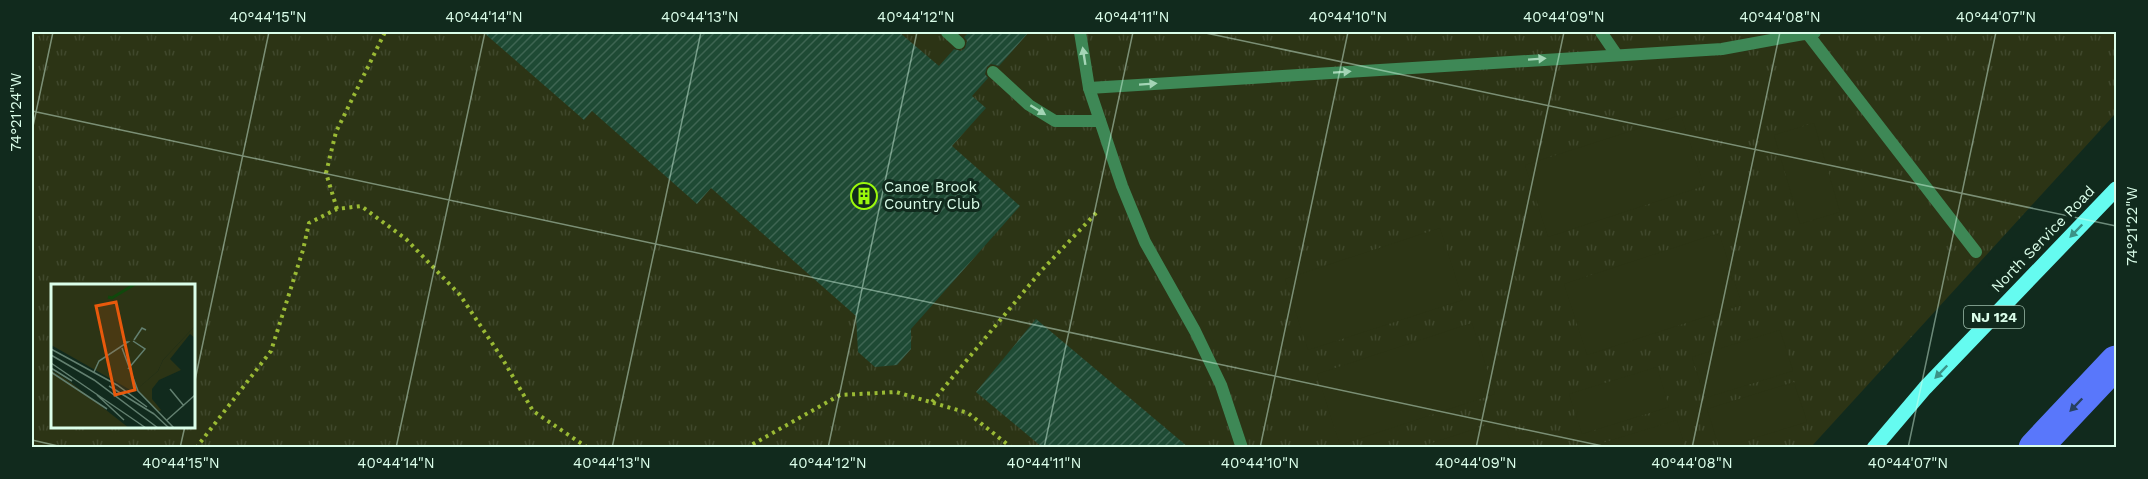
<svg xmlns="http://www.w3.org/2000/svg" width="2148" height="479" font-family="'Work Sans',sans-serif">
  <defs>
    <pattern id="grass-tufts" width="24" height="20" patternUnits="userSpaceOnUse" patternTransform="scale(1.5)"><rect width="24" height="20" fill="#2c3415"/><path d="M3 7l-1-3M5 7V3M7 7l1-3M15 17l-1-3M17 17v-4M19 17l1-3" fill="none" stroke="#40482c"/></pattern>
    <pattern id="building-hatch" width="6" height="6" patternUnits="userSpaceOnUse" patternTransform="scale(1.5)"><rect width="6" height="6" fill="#1e4a34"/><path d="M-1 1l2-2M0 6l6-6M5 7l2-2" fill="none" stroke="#3e6552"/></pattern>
  </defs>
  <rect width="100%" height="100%" fill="#112a1d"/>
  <path fill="url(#grass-tufts)" fill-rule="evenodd" d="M32,32h2084v81l-305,334 -1779,1zM52,286h142v140h-142z"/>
  <g fill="#2c3415">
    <path d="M1681,115l23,71 -156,51 -23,-72z"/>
    <path d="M1814,123l26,89 -40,12 -26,-89z"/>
    <path d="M1440,228l23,72 -155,50 -23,-71z"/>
    <path d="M1719,233l23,72 -155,50 -23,-71z"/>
    <path d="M1472,323l23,71 -155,51 -23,-71z"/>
    <path d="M1780,330l13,41 -88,27 -13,-41z"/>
    <path d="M1657,367l12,40 -87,27 -13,-40z"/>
    <path d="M1794,382l13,40 -82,25h-6l-12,-38z"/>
    <path d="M1503,420l9,27h-93z"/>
    <path d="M1677,420l8,27h-96z"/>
  </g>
  <g fill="url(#building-hatch)">
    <path d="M483,32h416l40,34 15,-17 7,2 4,-3 2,-7 -3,-4 5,-5h60l-30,34 -8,-2 -4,3 -2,7 3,4 -16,18 14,12 -34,38 68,60 -109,123v20l-14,16 -22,2 -17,-15 -2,-36 -145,-128 -14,16 -105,-93 -8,9z"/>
    <path d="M1036,319l152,128h-146l-66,-55z"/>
  </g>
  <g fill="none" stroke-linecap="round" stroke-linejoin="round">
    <g stroke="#9aba34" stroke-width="4" stroke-dasharray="3 4.5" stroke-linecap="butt">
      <path d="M337,209l-11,-36 10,-41 49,-100"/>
      <path d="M932,402l109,-131 57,-60"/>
      <path d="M196,448l75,-97 32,-101 6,-27 28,-14 24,-3 45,33 54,56 42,63 31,53 55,37"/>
      <path d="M746,448l94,-53 56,-3 72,21 44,35"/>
    </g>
    <g stroke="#3e8856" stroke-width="12">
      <path d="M947,32l12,11"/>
      <path d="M1080,32l9,56 33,98 23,56 50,89 26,54 21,63"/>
      <path d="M1601,32l15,22"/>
      <path d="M1807,33l169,219"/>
      <path d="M993,72l36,33 26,16h45"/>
      <path d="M1089,88l633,-39 93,-17"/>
    </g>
    <path stroke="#65fbf0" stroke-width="15" d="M1874,448l51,-60 191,-199"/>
    <path stroke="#5977fb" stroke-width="33" d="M2035,448l81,-86"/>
  </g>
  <defs><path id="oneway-solid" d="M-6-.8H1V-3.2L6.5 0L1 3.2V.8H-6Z" transform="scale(1.5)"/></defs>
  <g fill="#a4d5b6">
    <use href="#oneway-solid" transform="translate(1084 56) rotate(-99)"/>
    <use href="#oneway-solid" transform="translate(1537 59) rotate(-4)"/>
    <use href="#oneway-solid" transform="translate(1342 72) rotate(-4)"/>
    <use href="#oneway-solid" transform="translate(1148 84) rotate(-4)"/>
    <use href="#oneway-solid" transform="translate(1038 110) rotate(32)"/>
  </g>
  <g fill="#3b9286">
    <use href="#oneway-solid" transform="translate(2076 231) rotate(134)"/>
    <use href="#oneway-solid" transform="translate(1941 372) rotate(134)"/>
  </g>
  <use fill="#274160" href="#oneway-solid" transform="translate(2076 405) rotate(134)"/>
  <path fill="none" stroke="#dbfeea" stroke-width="1.5" stroke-opacity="0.45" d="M1201,32l915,194M32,111l1580,337M32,131l21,-99M194,385l75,-353M32,440l35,8M180,448l5,-22M396,448l89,-416M612,448l89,-416M828,448l89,-416M1044,448l89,-416M1260,448l88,-416M1476,448l88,-416M1692,448l88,-416M1908,448l88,-416"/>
  <defs>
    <symbol id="building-ring" viewBox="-11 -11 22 22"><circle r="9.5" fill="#112a1d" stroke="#9bf90c" stroke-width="1.5"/><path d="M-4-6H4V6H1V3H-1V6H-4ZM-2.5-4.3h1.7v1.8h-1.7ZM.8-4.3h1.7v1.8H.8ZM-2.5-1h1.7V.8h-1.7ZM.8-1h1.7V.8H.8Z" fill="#9bf90c"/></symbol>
  </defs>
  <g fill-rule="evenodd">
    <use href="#building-ring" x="849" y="181" width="30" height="30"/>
  </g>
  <g text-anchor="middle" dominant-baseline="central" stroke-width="6" stroke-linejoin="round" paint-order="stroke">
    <rect fill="#112a1d" stroke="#9ebeac" stroke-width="1.5" x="1964" y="306" width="60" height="22" rx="4.5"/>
    <g font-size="14" font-weight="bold" fill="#dbfeea">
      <text x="1994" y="317">NJ 124</text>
    </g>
    <g font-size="15" fill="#dbfeea" stroke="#112a1d" text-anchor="start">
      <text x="884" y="187">Canoe Brook<tspan x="884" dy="17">Country Club</tspan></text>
    </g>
    <g font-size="15" fill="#dbfeea" stroke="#112a1d">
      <text transform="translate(2043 239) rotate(-46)">North Service Road</text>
    </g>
  </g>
  <g transform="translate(51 284)">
    <rect width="144" height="144" fill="#112a1d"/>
    <path d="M0,0h144v42l-32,34 -5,11 -24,21 -83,-47zM0,86l18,11 60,47h-78z" fill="#2c3415"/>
    <path d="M144,42v12l-5,-4 -20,25 11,11 -22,10 -7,9v10l9,11 -3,2 -21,-23 21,-18 5,-11z" fill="#2c3415"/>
    <path fill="none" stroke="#10480c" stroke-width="3" d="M57,13l4,1 23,-14"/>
    <path fill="none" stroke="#627f6f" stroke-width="1.5" d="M83,56l8,-12 4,2M71,64l16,43 36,37M0,65l66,36 30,22M0,71l43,25 64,48M0,79l95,65M0,84l21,13M77,85l17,-20 -12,-8M0,88l56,37M43,88l5,-11 29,-19h-5M58,102l45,28M119,105l14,17M46,111l27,25M102,129l16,15M116,136l28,-25"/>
    <path fill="#e8590c" fill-opacity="0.15" stroke="#e8590c" stroke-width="3" d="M65,18l19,88 -20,5 -19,-89z"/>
    <rect width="144" height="144" fill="none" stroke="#dbfeea" stroke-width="3"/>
  </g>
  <rect width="2148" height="479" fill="none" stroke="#112a1d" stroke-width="66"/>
  <rect x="33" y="33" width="2082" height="413" fill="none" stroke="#dbfeea" stroke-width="2"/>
  <g font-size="15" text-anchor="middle" fill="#dbfeea">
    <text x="268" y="22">40°44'15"N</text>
    <text x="484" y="22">40°44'14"N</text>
    <text x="700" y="22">40°44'13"N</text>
    <text x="916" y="22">40°44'12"N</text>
    <text x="1132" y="22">40°44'11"N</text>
    <text x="1348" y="22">40°44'10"N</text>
    <text x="1564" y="22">40°44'09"N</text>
    <text x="1780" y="22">40°44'08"N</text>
    <text x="1996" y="22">40°44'07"N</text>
    <text transform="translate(16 112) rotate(-90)" y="5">74°21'24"W</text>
    <text transform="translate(2132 226) rotate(-90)" y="5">74°21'22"W</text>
    <text x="181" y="468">40°44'15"N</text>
    <text x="396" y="468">40°44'14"N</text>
    <text x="612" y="468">40°44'13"N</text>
    <text x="828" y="468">40°44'12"N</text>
    <text x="1044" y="468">40°44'11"N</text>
    <text x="1260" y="468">40°44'10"N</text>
    <text x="1476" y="468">40°44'09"N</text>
    <text x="1692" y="468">40°44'08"N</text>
    <text x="1908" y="468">40°44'07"N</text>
  </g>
</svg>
